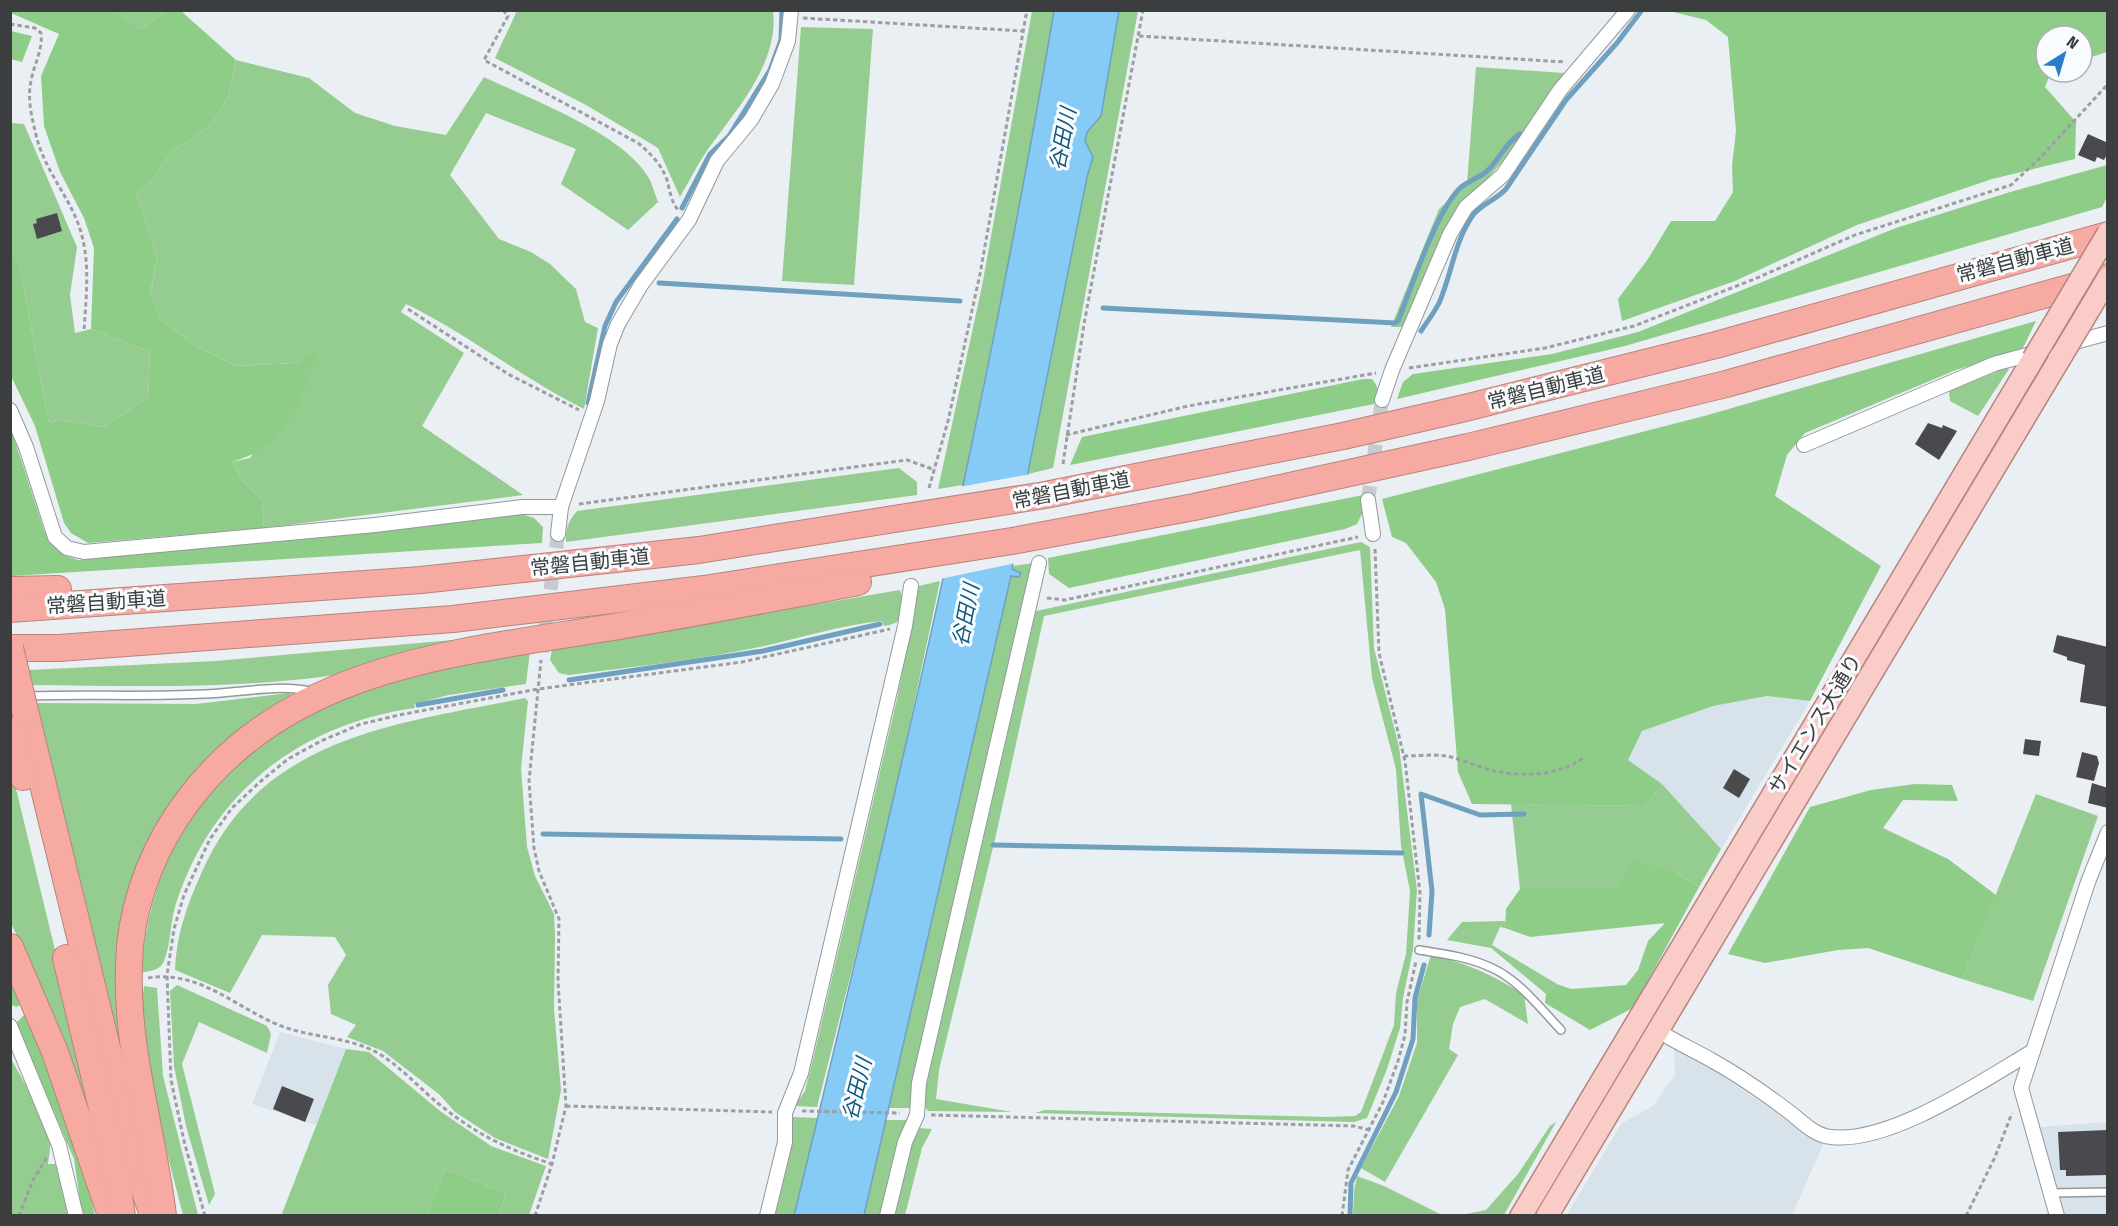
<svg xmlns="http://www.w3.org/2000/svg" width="2118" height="1226" font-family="'Fira Sans Condensed','Noto Sans JP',sans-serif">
  <rect width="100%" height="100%" fill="#eaeff3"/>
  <g fill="#d7e2eb">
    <path d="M1767,696l43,5 -89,148 -59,-65 -34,-24 14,-29 71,-25z"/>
    <path d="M280,1032l66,17 -30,76 -64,-21z"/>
    <path d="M1674,1049l39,20 110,76 -31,70 -226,1 56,-93 31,-17 22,-31z"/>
    <path d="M2107,1122v93h-44l-25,-88z"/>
  </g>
  <g fill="#95cc8f">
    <path d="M116,11h49l-24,18z"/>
    <path d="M515,11h258c6,51 -34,95 -62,134 -12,16 -21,35 -31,52l-22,-49 -72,-43 -91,-47 21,-45z"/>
    <path d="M1032,11h22l-26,156 -65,318 -25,4 44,-203z"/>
    <path d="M1119,11h19l-85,457 -25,6 59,-297 6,-20 -8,-16 2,-9 14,-16z"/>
    <path d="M801,27l72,2 -19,256 -72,-4z"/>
    <path d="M236,60l73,18 46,35 40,13 51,9 38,-58c46,22 142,57 166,103 3,7 5,15 8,22l-30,28 -67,-46 15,-35 -90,-36 -36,62 49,64 32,13 19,12 26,25 9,33 13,6 -14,81c-62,-31 -116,-75 -178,-105l-5,8 63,41 -42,73 101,69 -259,33 -2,-28 -18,-18 -12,-20 18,-4 67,-107 -21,12 -60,3 -40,-20 -36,-27 -10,-22 7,-39 -21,-65 12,-7 23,-34 40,-27 17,-28z"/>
    <path d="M1476,67l88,6 -53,79 -54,61 -54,114h-12l48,-118 28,-26z"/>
    <path d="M10,123l14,1 53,123 -7,48 5,38 16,-4 59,23 -2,46 -45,29 -41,-7 -13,3 -30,-161 -8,-9z"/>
    <path d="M2006,368l3,1 -31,47 -28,-15 -1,-10z"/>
    <path d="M899,468l18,14v13l-351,47c-1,-13 3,-22 11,-31z"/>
    <path d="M1361,542l9,5 4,101 25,99 18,143 -4,60 -10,48 -3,30 -13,41 -20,49 -13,4 -319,-9 10,-3 282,7 28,-1 6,-4 33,-87 2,-32 10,-39 4,-63 -9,-45 -5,-77 -24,-91 -12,-128 -316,66 -48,219 -57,235 -3,29 76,13 -84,-1 -5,-7 2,-14 111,-479z"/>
    <path d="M1034,563l-120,545h-25l122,-532 8,1 2,-4 -9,-4 1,-3z"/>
    <path d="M940,581l-53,251 -70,275 -23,-1 11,-15 9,-36 83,-356 22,-113z"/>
    <path d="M900,590c6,18 6,34 -16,36l-2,-5c-42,4 -81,17 -122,26 -63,13 -127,20 -191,28l-10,-2 -9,-13 2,-11z"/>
    <path d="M476,638c-51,14 -102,32 -155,39 -96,12 -192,9 -288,8l-4,-15 186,-9z"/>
    <path d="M530,651l-4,33 -77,11 -35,9 1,4c-115,16 -205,85 -240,199 -5,17 -4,37 -11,54 -3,9 -15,10 -23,12 6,-73 29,-139 79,-195 10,-10 24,-19 35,-28 21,-18 43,-34 68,-45 65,-29 138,-40 207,-54z"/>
    <path d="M289,693l4,5 -55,39 -112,182 21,245 -113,-461 162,1z"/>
    <path d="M525,698l3,3 -7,67 6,79 8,29 19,38 1,21 -1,74 7,81 -13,69 -53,-21 -40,-26 -15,-17 -57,-44 -36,-14 9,-12 -25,-11 -3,-29 18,-30 -11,-18 -73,-2 -32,58 -55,-23c1,-34 12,-65 26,-96 59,-138 195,-150 324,-176z"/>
    <path d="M10,764l99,409 -45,-135 -53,-115z"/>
    <path d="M1662,784l59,65 -22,38 -22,-14 -60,16h-97l-9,-85 134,2z"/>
    <path d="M2036,794l62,22 -65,185 -71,-22z"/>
    <path d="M1505,921v7l-5,-1 -8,18 65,39 -11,10 -55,-46 -44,-8 15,-18z"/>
    <path d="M1431,955c37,9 61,19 93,40l4,29 -43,-25 -25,8 -7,17 -4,25 9,6 -73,127 -24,-14 38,-72 18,-53v-43z"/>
    <path d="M177,985l90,41 4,8 -4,19 -68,-31 -17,42 33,130 -6,11 -23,-79 -12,-60 -4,-75z"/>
    <path d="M144,986l13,2 6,88 35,139h-15l-25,-97 -18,-100z"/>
    <path d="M346,1049l23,3 71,59 51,35 55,20 -17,49h-30l7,-22 -61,-24 -18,46 -146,1z"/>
    <path d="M10,1057l23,41 18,43 -3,23h12l10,51h-59z"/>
    <path d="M793,1117l25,1 -24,97 -19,1 16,-66z"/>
    <path d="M886,1120h25l-29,95 -18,1z"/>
    <path d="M1556,1122l-52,93h-42l24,-5 32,-36 32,-48z"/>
    <path d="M918,1128l14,1 -10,19 -17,67 -11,1 16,-72z"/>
    <path d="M1357,1176l27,10 58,29h-89l1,-24z"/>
  </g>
  <g fill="#8ecd87">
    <path d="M10,11h106l25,18 24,-18h16l55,49 -8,37 -17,28 -40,27 -23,34 -12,7 21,65 -7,38 10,23 36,27 40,20 60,-3 22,-13c-19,53 -27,95 -86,112l12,20 18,18 2,28 -176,15 -17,-10 -7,-10 -29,-97 -24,-50v-123l8,9 30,161 13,-3 41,7 45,-29 2,-46 -59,-23 3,-81 -10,-30 -24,-46 -16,-46 -3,-50 18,-42 -48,-21z"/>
    <path d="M1669,11h438v41l-25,8v-24h-36v36h5l-6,15 31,35 -1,37 -83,20 -135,46 -122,56 -113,40 -4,-22 30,-40 23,-38h44l18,-29 -1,-26 4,-35 -8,-94 -22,-17z"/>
    <path d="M11,31l21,5 -10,26 -11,-3z"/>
    <path d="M2107,165v32l-5,10 -477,139 -228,53 6,-17 10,-8 139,-20 86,-22 258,-104 114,-36z"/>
    <path d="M2036,321l-14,29 -66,20 -151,63 -18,22 -12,41 106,70 -71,135 -43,-5 -54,10 -71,25 -14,29 34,24 -17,22 -173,-2 -14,-32 -13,-163 -9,-27 -30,-39 -14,-6 -10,-38 322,-83z"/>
    <path d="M1363,379h9c8,9 6,14 2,25l-304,61 12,-28z"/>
    <path d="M10,426l35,107 19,22 14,5 440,-47 16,5 9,9 -1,16 -531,33z"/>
    <path d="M1363,495l-1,19 -5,10 -12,5 -276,59 -20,-14 -1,-16z"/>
    <path d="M1915,784l37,1 6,16 -55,-1 -20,28 65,31 48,36 -34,84 -94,-31 -30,2 -73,13 -37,-9 82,-147 61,-17z"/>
    <path d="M1634,861l43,12 22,14 -66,121 -43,22 -45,-27 1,-9 11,-10 14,5 55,-4 12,-15 10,-29 17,-18 -135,14 -25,-9 1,-19 14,-20h96z"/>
    <path d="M10,973l12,30 -5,4 -6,-2z"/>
    <path d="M28,1011l54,148 13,56h-13l-8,-56 -58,-136z"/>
    <path d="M445,1169l61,24 -7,22h-72z"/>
  </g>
  <path fill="#86caf6" stroke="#70a0bf" stroke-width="1.5" d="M1054,11h65l-18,105 -14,16 -2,9 8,16 -6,20 -58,290 -17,102 9,4 -2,4 -8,-1 -147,639 -70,1c97,-400 192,-800 260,-1205z"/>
  <path fill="#eaeff3" d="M1031,474l-15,89 -76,16 19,-92z"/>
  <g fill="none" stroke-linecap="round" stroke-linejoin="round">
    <g stroke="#70a0bf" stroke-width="5">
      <path d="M682,208l28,-54 19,-18 41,-66 11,-30 1,-30"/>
      <path d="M659,283l301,18"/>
      <path d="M1103,308l292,15 3,-2c14,-34 37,-108 62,-133 8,-7 19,-10 27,-17 13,-12 18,-28 33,-37"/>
      <path d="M1421,331c6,-9 13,-18 18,-28 13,-29 15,-61 34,-88 10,-12 23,-15 33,-26l60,-89 51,-57 25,-33"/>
      <path d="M588,403l17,-77 11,-24 61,-83"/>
      <path d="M569,680l194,-29 117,-27"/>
      <path d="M418,705l85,-15"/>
      <path d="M543,834l298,5"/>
      <path d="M993,845l409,8"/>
      <path d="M1429,935l3,-44 -11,-97 59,21 44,-1"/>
      <path d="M1350,1216l1,-33 45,-91 17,-53 2,-41 9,-33"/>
    </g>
  </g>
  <g fill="#4a494d">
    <path d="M2088,134l20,9v10l-4,7 -7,-3 -2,5 -17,-7z"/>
    <path d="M57,213l5,18 -25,8 -4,-15 4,-1 -1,-4z"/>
    <path d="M1928,423l14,5 1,-3 14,6 -18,29 -24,-16z"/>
    <path d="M2057,635l51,12v60l-28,-5 5,-37 -18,-5v-3l-14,-5z"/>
    <path d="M2025,739l16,2 -2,15 -16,-2z"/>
    <path d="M2082,752l15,4 2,7 -5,18 -18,-4z"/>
    <path d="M1734,769l16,10 -11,19 -16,-10z"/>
    <path d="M2092,783l16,5v20l-20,-5z"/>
    <path d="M282,1086l32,13 -9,23 -32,-13z"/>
    <path d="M2108,1130v45l-42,1v-6h-6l-2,-38z"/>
  </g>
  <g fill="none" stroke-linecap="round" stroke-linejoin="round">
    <g stroke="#c7cbcf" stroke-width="14" stroke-dasharray="14 7" stroke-linecap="butt">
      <path d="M1368,500l14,-100"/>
      <path d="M542,652l16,-118"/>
    </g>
    <defs>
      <g id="lane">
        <path d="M28,696c59,-2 118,1 176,-2 35,-1 72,-10 106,-3"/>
        <path d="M1419,950c25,4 50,7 73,18 27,12 49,41 69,62"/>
        <path d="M2050,1193l58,-1"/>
      </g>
      <g id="street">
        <path d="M1382,400l10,-30 58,-136 16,-27 37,-32 57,-85 68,-80"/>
        <path d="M10,410l16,37 29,90 12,11 17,4 291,-27 147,-18h39"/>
        <path d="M1804,445l190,-81 114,-31"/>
        <path d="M1368,500l5,34"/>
        <path d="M558,534l3,-27 36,-106 13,-57 8,-20 23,-39 48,-65 28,-59 34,-41 21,-36 16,-43 3,-31"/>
        <path d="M10,1026l49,119 17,71"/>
        <path d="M1657,1030c18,12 37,20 56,31 27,15 54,34 79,53 11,9 24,22 39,23 59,7 151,-56 202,-86"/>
        <path d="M767,1216l18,-74v-29l16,-40 104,-447 6,-40"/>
        <path d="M887,1216l18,-74 12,-27 2,-32 120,-520"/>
        <path d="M2057,1216l-36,-128 67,-206 20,-50"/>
      </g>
      <g id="primary">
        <path d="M1521,1216l512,-857"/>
        <path d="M1547,1216l515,-861"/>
      </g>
      <g id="highway">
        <path d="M10,590l48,-1"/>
        <path d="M10,609l411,-29 278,-30 346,-55 298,-59 122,-28 251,-63 392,-110"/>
        <path d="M10,648h49l394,-29 251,-30 308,-48 182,-34 274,-60 258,-63 382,-107"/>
        <path d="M26,715l109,447 17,50"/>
        <path d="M10,726l13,51"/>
        <path d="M10,947l45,105 56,163"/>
        <path d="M66,958l47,196 9,62"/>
        <path d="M163,1216c-11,-92 -41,-176 -33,-270 5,-51 26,-103 57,-144 99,-135 267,-149 420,-174 84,-14 168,-30 251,-46"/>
      </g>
    </defs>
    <use href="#lane" stroke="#93989c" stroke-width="10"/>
    <use href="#street" stroke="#93989c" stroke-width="16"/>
    <use href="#primary" stroke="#b5847e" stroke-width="24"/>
    <use href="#highway" stroke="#b5847e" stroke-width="28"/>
    <g stroke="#9c9fa2" stroke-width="3" stroke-dasharray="4.5 3" stroke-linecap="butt">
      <path d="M503,10l5,6 -24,44 154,83c12,10 24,22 29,37 3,11 4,22 12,31"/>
      <path d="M803,18l220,13"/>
      <path d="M10,24l25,4 6,5c2,17 -7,31 -10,48 -4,18 1,37 5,54 8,34 32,60 43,91 12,34 7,70 5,105"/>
      <path d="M1139,36l426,26"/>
      <path d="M408,309l100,65 71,36"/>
      <path d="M1409,368l136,-20 89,-22 118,-46 103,-45 156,-50 28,-26 69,-75"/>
      <path d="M1066,435l122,-29 188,-33"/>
      <path d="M1063,464l21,-140 59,-314"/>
      <path d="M929,488l19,-67 32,-147 47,-264"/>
      <path d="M579,504l328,-44 28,10"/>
      <path d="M1375,549l4,104 26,108 15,132 -1,47"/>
      <path d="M1047,598l18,2 293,-63"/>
      <path d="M1404,756c13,0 29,-2 42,0 16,3 32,11 48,15 30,6 64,5 89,-13"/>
      <path d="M148,978c56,-9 93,36 142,51 26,8 55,9 80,20 28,13 50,41 74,59 35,28 66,42 108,56"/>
      <path d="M566,1106l206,6"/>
      <path d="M802,1111l98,2"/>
      <path d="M931,1115l423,11 15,4"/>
      <path d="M19,1216l13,-34 15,-25"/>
      <path d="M205,1216l-21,-75 -13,-61 -4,-105 7,-46 10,-34 26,-56 22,-31 29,-27 27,-22 33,-18 40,-17 38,-9 139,-26 204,-27 148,-33"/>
      <path d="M535,1216l17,-52 14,-58 -8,-125 1,-62 -20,-48 -5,-23 -5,-67 12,-121"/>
      <path d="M1342,1216l6,-46 35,-68 15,-41 7,-26 2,-33 9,-41"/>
      <path d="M1966,1216l29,-59 17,-44"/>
    </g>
    <use href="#lane" stroke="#fff" stroke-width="7"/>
    <use href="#street" stroke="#fff" stroke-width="14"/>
    <use href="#primary" stroke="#faccc7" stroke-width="21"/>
    <use href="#highway" stroke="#f7aaa1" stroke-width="26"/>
    <defs>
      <g id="primary-bridge">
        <path d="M2062,355l46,-77"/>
        <path d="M2033,359l75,-126"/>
      </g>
      <path id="highway-bridge" d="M10,648l16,67"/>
    </defs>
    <use href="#primary-bridge" stroke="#b5847e" stroke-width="24" stroke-linecap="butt"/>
    <use href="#highway-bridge" stroke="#b5847e" stroke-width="28" stroke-linecap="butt"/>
    <use href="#primary-bridge" stroke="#faccc7" stroke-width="21"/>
    <use href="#highway-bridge" stroke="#f7aaa1" stroke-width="26"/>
  </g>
  <g text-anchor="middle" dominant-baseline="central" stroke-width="6" stroke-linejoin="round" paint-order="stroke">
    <g font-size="20" fill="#3b3d3e" stroke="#f9fcfe">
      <text transform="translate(2015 260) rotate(-15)">常磐自動車道</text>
      <text transform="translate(1546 388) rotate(-14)">常磐自動車道</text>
      <text transform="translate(1071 490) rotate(-11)">常磐自動車道</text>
      <text transform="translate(590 562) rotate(-6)">常磐自動車道</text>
      <text transform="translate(106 602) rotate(-4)">常磐自動車道</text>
      <text transform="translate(1815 724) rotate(-59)">サイエンス大通り</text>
    </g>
    <g font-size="21" font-style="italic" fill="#12567a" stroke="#f9fcfe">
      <text transform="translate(1063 139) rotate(-79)">谷田川</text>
      <text transform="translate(966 615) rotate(-79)">谷田川</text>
      <text transform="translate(857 1089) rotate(-76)">谷田川</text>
    </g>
  </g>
  <rect width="2118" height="1226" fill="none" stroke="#3b3d3e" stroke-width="24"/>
  <g transform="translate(2064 54) rotate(37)"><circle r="28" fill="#f9fcfe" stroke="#adb0b1" stroke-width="1.5"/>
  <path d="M0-4.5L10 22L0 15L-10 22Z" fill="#2a7dcb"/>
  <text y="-9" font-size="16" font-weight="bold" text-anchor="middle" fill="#3b3d3e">N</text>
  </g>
</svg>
